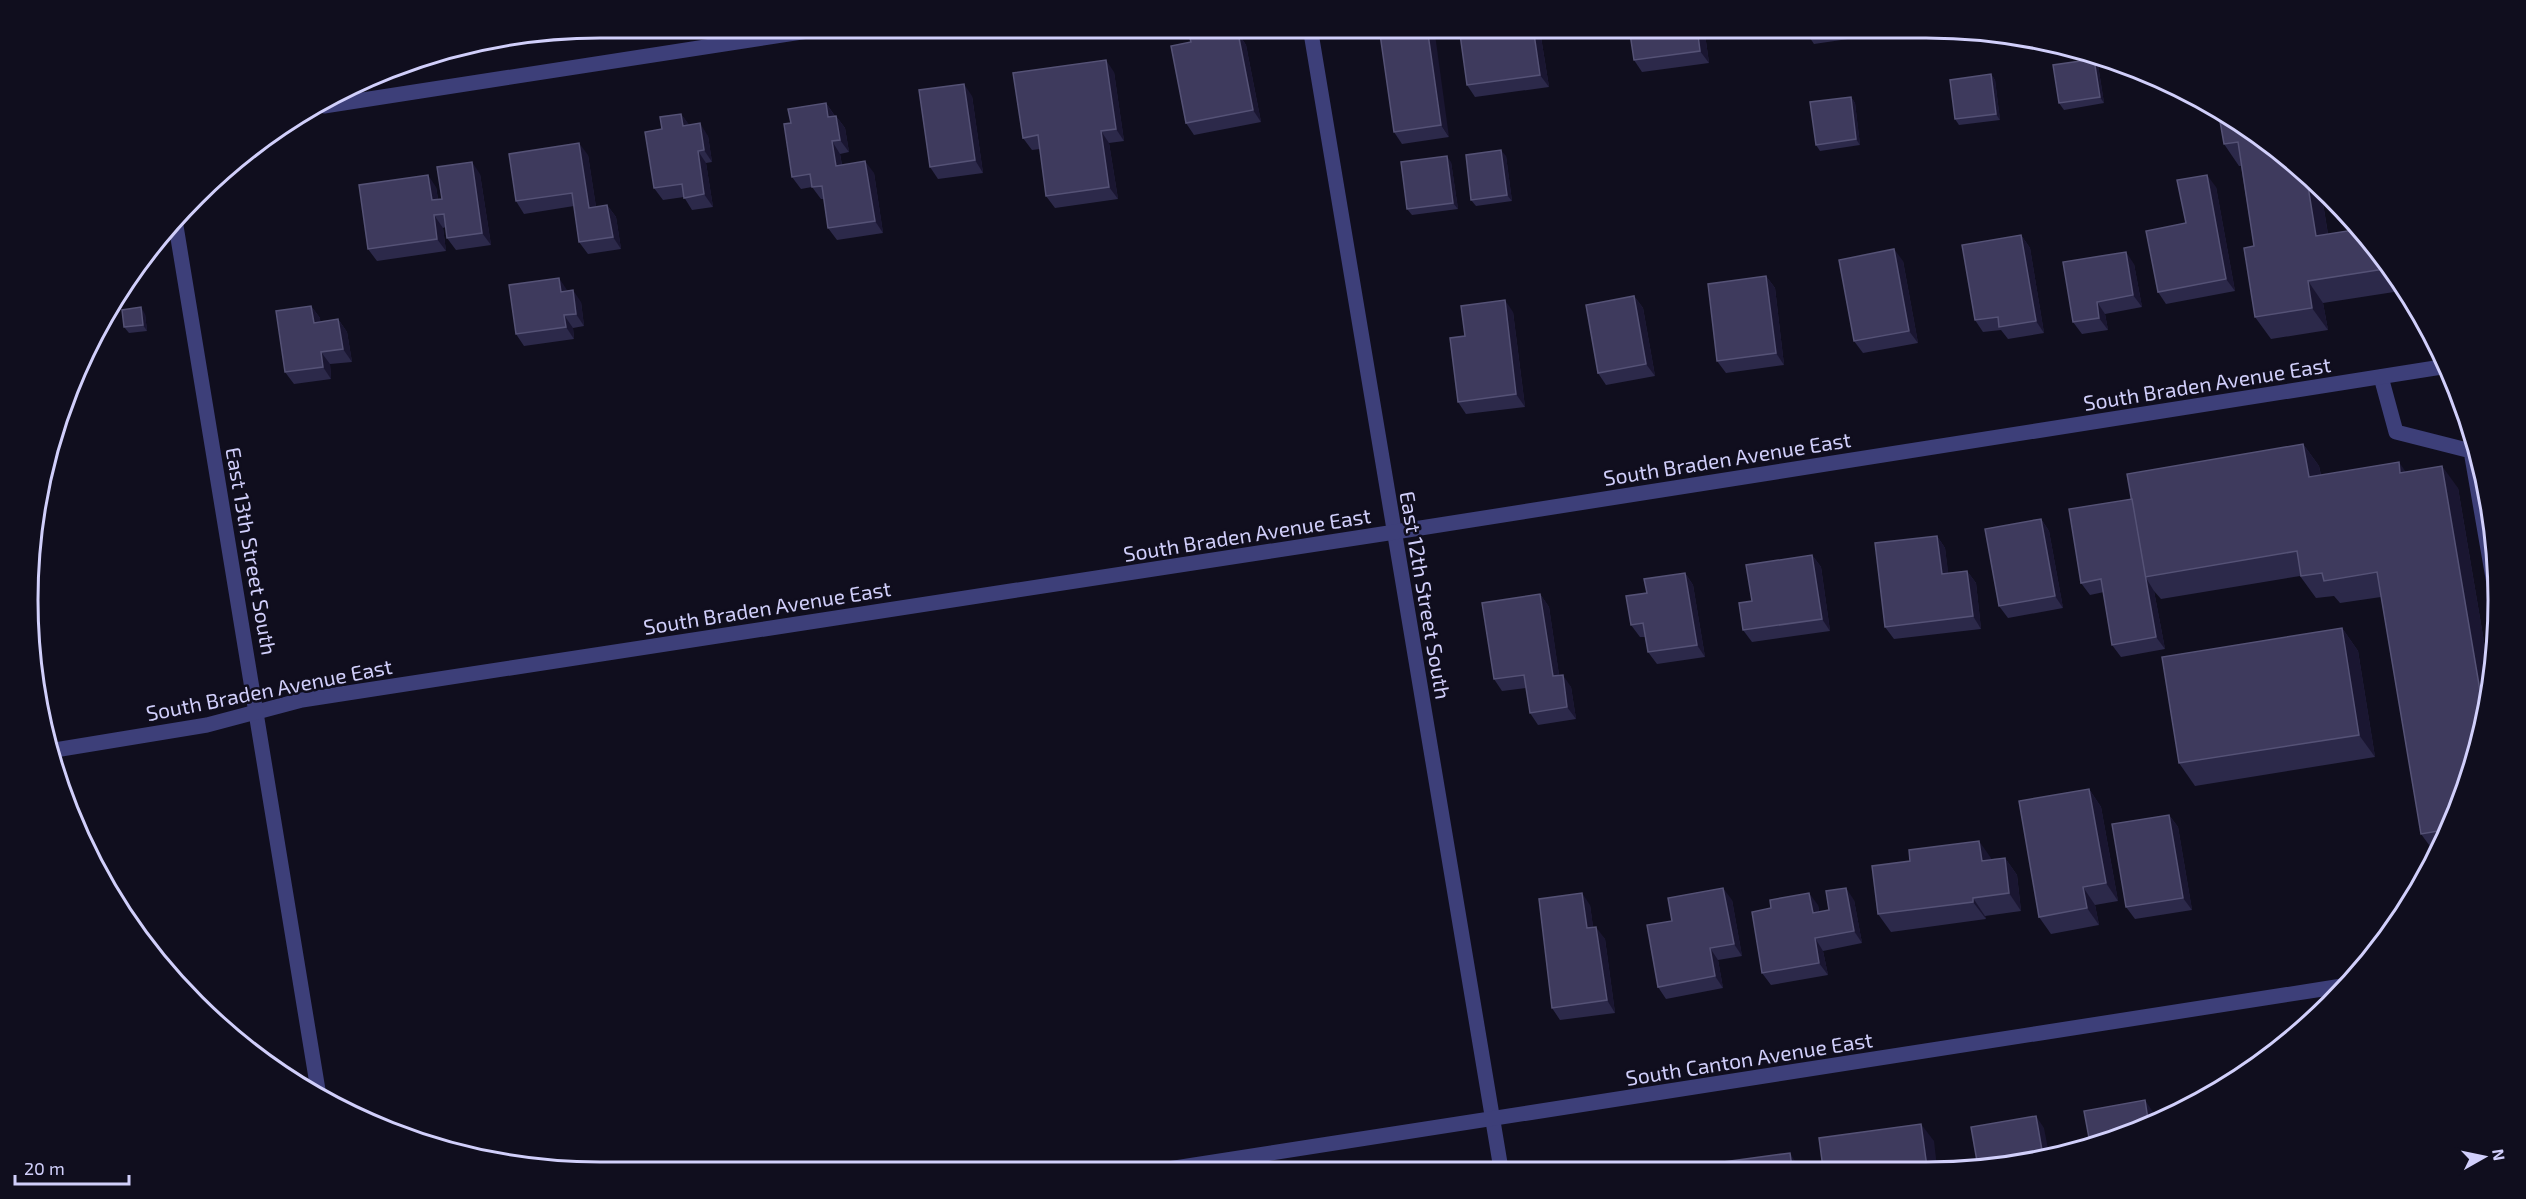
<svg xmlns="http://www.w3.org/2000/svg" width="2526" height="1199" font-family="'Exo 2',sans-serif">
  <rect width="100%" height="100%" fill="#100e1e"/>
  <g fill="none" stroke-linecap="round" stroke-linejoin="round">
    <g stroke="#3d3f79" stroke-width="15">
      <path d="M1310,27l191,1142"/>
      <path d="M324,106l510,-79"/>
      <path d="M176,226l143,870"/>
      <path d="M2381,377l15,55 75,19 27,156"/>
      <path d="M55,750l152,-25 95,-25 1093,-168 1053,-166"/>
      <path d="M1162,1170l1180,-184"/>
    </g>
  </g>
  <g fill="#2c294a">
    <path d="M1379,27l70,110 -47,7 -8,-12z"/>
    <path d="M1459,27h75l7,10 8,50 -74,10 -8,-12z"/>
    <path d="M1629,27h75l5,36 -67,9 -8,-12z"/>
    <path d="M1805,27h76l1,7 -68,10 -8,-12z"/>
    <path d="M1891,27h36l24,2 -53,8z"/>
    <path d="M1238,33l8,12 15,77 -67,13 -8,-12 34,-87z"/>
    <path d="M2098,65l6,38 -40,7 -5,-7z"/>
    <path d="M1114,72l10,69 -15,2 9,56 -63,9 -9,-12 -6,-47 -8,1 -9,-12z"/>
    <path d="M1991,74l4,6 5,40 -41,5 -4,-6z"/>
    <path d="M972,96l11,77 -45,6 -8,-12z"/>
    <path d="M1851,97l4,6 5,42 -40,6 -4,-6z"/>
    <path d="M826,103l9,13h1l9,12 4,24 -9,2 2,11 32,8 9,60 -46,7 -9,-12 -4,-29h-3l-9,-12 -11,2 -9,-12 -1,-54z"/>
    <path d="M681,114l8,11 19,11 4,26 -6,1 7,44 -21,3 -8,-13 -21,3 -9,-12 8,-59z"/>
    <path d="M2245,124l75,61 8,49 32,-5 43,53 4,8 -84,13 5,27 -57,9 -16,-22 -1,-71 -13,-80h-2l-15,-22z"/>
    <path d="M588,155l8,52 11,-2 9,12 5,32 -33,5 -9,-12 -5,-36 -50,8 -8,-13z"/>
    <path d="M1506,156l6,45 -36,5 -5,-6z"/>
    <path d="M1451,162l7,47 -46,6 -5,-6z"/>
    <path d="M480,174l11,71 -35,5 -9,-12 -1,-11 -3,1 3,23 -69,10 -9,-12 68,-62 2,12h4z"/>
    <path d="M2216,187l19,104 -69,13 -8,-12 28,-69z"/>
    <path d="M2021,235l9,13 14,85 -36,6 -7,-9 -18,2 -8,-12z"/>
    <path d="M1903,261l15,82 -55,10 -9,-12z"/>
    <path d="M2134,264l8,43 -37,7 3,16 -26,4 -9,-12z"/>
    <path d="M1766,276l9,12 9,77 -58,8 -9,-12z"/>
    <path d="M1634,296l9,12 12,68 -49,9 -8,-12z"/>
    <path d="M581,302l3,24 -11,2 1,11 -50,7 -8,-12z"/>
    <path d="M111,304l3,17 -12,1z"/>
    <path d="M311,306l9,12v4l18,-3 9,13 5,30 -22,2 1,15 -37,5 -9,-12z"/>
    <path d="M1513,312l12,95 -59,7 -8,-12z"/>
    <path d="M145,314l2,17 -18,2 -5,-6z"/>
    <path d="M2303,444l16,22 2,9 85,-3 52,16 33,195 -3,29 -33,107 -20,34 -14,-19 -40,-237 -41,6 -6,-7 -18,2 -16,-22 -139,23 -7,-8 11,58 -44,8 -9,-12 -8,-53 -14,3 -9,-12 51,-84z"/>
    <path d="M2041,519l8,12 14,77 -55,10 -9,-12z"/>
    <path d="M1937,536l8,12 3,25 19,-2 9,12 5,46 -87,10 -9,-12z"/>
    <path d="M1812,555l9,12 9,64 -78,11 -9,-12 9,-29z"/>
    <path d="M1685,573l8,12 12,72 -48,7 -9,-12 -3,-15h-5l-9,-12 16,-32z"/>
    <path d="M1540,594l9,13 10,68 12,12 5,32 -38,6 -8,-12 -4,-25 -24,3 -8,-12z"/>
    <path d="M2342,628l16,23 17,106 -180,29 -16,-23z"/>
    <path d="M2089,789l12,18 17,94 -23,4 4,20 -48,9 -12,-17z"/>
    <path d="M2169,815l9,12 14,83 -57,9 -9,-12z"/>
    <path d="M1991,858v1l14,-1 12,17 4,36 -36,5 1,3 -95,13 -13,-18z"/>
    <path d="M1732,900l10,56 -24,4 5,28 -57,11 -8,-12 14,-66z"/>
    <path d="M1854,900l8,43 -39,8 5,24 -57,10 -9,-12 56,-68 1,7 10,-2z"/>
    <path d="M1590,905l3,22 12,12 10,74 -55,7 -8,-12z"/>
  </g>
  <g fill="#1a1631">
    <path d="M1427,27h7l15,110 -8,-12z"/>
    <path d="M1533,27h1l7,10 8,50 -9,-12z"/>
    <path d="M1697,27h7l5,36 -9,-12z"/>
    <path d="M1878,27h3l1,7z"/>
    <path d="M1238,33l8,12 15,77 -8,-12z"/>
    <path d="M2094,59l4,6 6,38 -4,-6z"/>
    <path d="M1106,60l8,12 10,69 -8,-12z"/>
    <path d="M1991,74l4,6 5,40 -4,-6z"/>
    <path d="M964,84l8,12 11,77 -8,-13z"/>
    <path d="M1851,97l4,6 5,42 -4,-6z"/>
    <path d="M826,103l8,12 3,14 -9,-12z"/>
    <path d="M681,114l9,12h-7z"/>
    <path d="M836,116l9,12 4,24 -9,-12z"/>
    <path d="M700,123l8,13 4,26 -8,-12z"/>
    <path d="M1101,131l8,12 9,56 -9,-12z"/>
    <path d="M832,141l8,13 4,24 -8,-12z"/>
    <path d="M579,143l9,12 10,65 -9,-12z"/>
    <path d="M1501,150l5,6 6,45 -5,-6z"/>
    <path d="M698,151l8,12 7,44 -9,-13z"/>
    <path d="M1447,156l4,6 7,47 -5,-6z"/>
    <path d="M865,161l9,12 9,60 -8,-12z"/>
    <path d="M472,162l8,12 11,71 -9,-12z"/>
    <path d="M2306,174l14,11 12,74 -16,-23z"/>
    <path d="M428,175l8,12 4,25 -8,-12z"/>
    <path d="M2207,175l9,12 19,104 -9,-12z"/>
    <path d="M607,205l9,12 5,32 -8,-12z"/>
    <path d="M434,215l9,13 3,23 -9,-12z"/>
    <path d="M2021,235l9,13 14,85 -8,-12z"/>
    <path d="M1894,249l9,12 15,82 -9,-12z"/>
    <path d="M2126,252l8,12 8,43 -9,-12z"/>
    <path d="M1766,276l9,12 9,77 -8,-12z"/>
    <path d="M559,278l8,12 -6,2z"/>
    <path d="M2308,281l15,22 5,27 -16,-22z"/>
    <path d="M573,290l8,12 3,24 -8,-12z"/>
    <path d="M1634,296l9,12 12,68 -9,-12z"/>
    <path d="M1505,300l8,12 12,95 -9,-13z"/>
    <path d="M2097,302l8,12 3,16 -9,-12z"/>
    <path d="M111,304l3,17 -7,-9z"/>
    <path d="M311,306l9,12 2,17 -8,-12z"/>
    <path d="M141,307l4,7 2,17 -4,-6z"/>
    <path d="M564,315l9,13 1,11 -8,-12z"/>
    <path d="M338,319l9,13 5,30 -9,-13z"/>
    <path d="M321,352l9,12 1,15 -8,-12z"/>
    <path d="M2303,444l16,22 6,33 -16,-22z"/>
    <path d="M2399,462l15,22 -14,-11z"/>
    <path d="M2442,466l16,22 33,195 -3,29 -3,8z"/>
    <path d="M2041,519l8,12 14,77 -8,-12z"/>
    <path d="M1937,536l8,12 5,38 -8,-12z"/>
    <path d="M1812,555l9,12 9,64 -8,-12z"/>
    <path d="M1967,571l9,12 5,46 -8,-13z"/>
    <path d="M1685,573l8,12 12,72 -8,-12z"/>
    <path d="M2146,578l8,13 11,58 -9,-12z"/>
    <path d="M1540,594l9,13 12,81 -8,-12z"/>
    <path d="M2342,628l16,23 17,106 -16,-22z"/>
    <path d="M1563,675l8,12 5,32 -9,-12z"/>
    <path d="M2089,789l12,18 17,94 -12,-18z"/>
    <path d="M2169,815l9,12 14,83 -9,-12z"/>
    <path d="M1979,841l12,17 3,20 -12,-17z"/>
    <path d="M2005,858l12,17 4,36 -12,-18z"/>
    <path d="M2083,887l12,18 4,20 -12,-17z"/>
    <path d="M1723,888l9,12 10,56 -8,-12z"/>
    <path d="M1846,888l8,12 8,43 -8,-12z"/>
    <path d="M1582,893l8,12 5,35 -8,-12z"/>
    <path d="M1809,893l9,12 3,20 -8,-12z"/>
    <path d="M1973,898l12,18 1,3 -13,-17z"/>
    <path d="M1596,927l9,12 10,74 -8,-13z"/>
    <path d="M1815,938l8,13 5,24 -9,-12z"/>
    <path d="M1710,948l8,12 5,28 -8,-12z"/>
    <path d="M2145,1100l8,12 2,11 -6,3z"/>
    <path d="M2036,1116l8,12 5,26 -6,2z"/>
    <path d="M1921,1124l13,17 3,26h-10z"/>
    <path d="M1790,1153l8,13 1,2h-7z"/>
  </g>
  <g fill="#3e3a5d" stroke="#555276" stroke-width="1.5">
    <path d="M1379,27h48l14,98 -47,7z"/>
    <path d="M1459,27h74l7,48 -73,10z"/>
    <path d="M1629,27h68l3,24 -66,9z"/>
    <path d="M1805,27h34l-33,5z"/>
    <path d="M1215,29l2,8 21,-4 15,77 -67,13 -15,-77 20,-4 -2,-8z"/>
    <path d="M2094,59l6,38 -41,6 -6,-38z"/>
    <path d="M1106,60l10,69 -15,2 8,56 -63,9 -8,-61 -15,3 -10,-65z"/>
    <path d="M1991,74l5,40 -41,5 -5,-39z"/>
    <path d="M964,84l11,76 -45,7 -11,-77z"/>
    <path d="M1851,97l5,42 -40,6 -6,-43z"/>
    <path d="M826,103l2,14 8,-1 4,24 -8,1 4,25 29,-5 10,60 -47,7 -6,-42 -10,1 -2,-13 -18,3 -8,-53 7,-1 -3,-14z"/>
    <path d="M2218,110l27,14 61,50 10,62 44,-7 31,39 -83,13 4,27 -57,9 -11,-69 10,-2 -16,-104 -14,2z"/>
    <path d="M681,114l2,12 17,-3 4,27 -6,1 6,43 -20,4 -2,-14 -28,4 -9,-56 17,-3 -2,-12z"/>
    <path d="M579,143l10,65 18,-3 6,32 -34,5 -7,-49 -56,8 -7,-47z"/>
    <path d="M1501,150l6,45 -36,5 -5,-45z"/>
    <path d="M1447,156l6,47 -46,6 -6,-47z"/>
    <path d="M472,162l10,71 -35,5 -3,-24 -10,1 3,24 -69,10 -9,-64 69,-10 4,25 10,-1 -5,-32z"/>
    <path d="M2207,175l19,104 -68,13 -12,-61 40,-8 -9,-43z"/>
    <path d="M2021,235l15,86 -37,6 -1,-10 -23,3 -13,-75z"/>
    <path d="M1894,249l15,82 -55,10 -15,-81z"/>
    <path d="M2126,252l7,43 -36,7 2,16 -26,4 -10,-60z"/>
    <path d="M1766,276l10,77 -59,8 -9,-77z"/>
    <path d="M559,278l2,14 12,-2 3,24 -12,1 2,12 -50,7 -7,-49z"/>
    <path d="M1634,296l12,68 -48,9 -12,-68z"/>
    <path d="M1505,300l11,94 -58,8 -8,-64 15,-2 -4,-30z"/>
    <path d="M311,306l3,17 24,-4 5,30 -22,3 2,15 -38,5 -9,-61z"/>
    <path d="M141,307l2,18 -19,2 -2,-17z"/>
    <path d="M2303,444l6,33 90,-15 1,11 42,-7 43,254 -30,99 -5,10 -29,5 -44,-262 -53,9 -2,-8 -21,3 -4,-25 -152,26 -18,-103z"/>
    <path d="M2132,499l24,138 -44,8 -11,-66 -20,4 -12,-74z"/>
    <path d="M2041,519l14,77 -56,10 -14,-77z"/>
    <path d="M1937,536l5,38 25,-3 6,45 -88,11 -10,-84z"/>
    <path d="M1812,555l10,64 -79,11 -4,-27 13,-2 -6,-36z"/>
    <path d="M1685,573l12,72 -49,7 -5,-29 -12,2 -5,-29 21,-3 -3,-14z"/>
    <path d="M1540,594l13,82 10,-1 4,32 -37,6 -6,-38 -30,4 -12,-76z"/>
    <path d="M2342,628l17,107 -180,28 -17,-106z"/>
    <path d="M2089,789l17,94 -23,4 4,21 -48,9 -20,-116z"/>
    <path d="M2169,815l14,83 -57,9 -14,-83z"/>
    <path d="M1979,841l3,20 23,-3 4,35 -36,5v4l-95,12 -6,-48 38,-5 -1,-11z"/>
    <path d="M1723,888l11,56 -24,4 5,28 -57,11 -11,-62 25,-4 -4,-23z"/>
    <path d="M1846,888l8,43 -39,7 4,25 -57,10 -10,-61 19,-4 -1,-8 39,-7 4,20 16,-3 -3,-19z"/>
    <path d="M1582,893l5,35 9,-1 11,73 -55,8 -13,-109z"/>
    <path d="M2145,1100l4,26 -3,2 -56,15 -6,-32z"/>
    <path d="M2036,1116l7,40 -41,11h-24l-7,-40z"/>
    <path d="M1921,1124l6,43 -104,1 -4,-30z"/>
    <path d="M1790,1153l2,15h-82l-1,-4z"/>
  </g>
  <g text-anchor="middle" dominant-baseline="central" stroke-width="5" stroke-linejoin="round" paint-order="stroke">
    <g font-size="21" fill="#d1cffb" stroke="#100e1e">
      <text transform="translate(2207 383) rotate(-9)">South Braden Avenue East</text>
      <text transform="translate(1727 458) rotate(-9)">South Braden Avenue East</text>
      <text transform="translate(1247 534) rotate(-9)">South Braden Avenue East</text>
      <text transform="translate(252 551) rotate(80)">East 13th Street South</text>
      <text transform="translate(1426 595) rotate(80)">East 12th Street South</text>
      <text transform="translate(767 607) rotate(-9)">South Braden Avenue East</text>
      <text transform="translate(269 689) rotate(-11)">South Braden Avenue East</text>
      <text transform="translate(1749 1058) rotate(-9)">South Canton Avenue East</text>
    </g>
  </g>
  <path d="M0 0H2526V1199H0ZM600 38H1926A562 562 0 0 1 2488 600V600A562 562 0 0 1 1926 1162H600A562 562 0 0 1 38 600V600A562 562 0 0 1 600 38Z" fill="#100e1e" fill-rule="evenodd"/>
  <path fill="none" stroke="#d1cffb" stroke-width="3" d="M600 38H1926A562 562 0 0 1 2488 600V600A562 562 0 0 1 1926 1162H600A562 562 0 0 1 38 600V600A562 562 0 0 1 600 38Z"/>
  <g transform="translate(2484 1157) rotate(81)" stroke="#100e1e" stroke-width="4.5" paint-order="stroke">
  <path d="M0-4.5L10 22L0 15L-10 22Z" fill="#d1cffb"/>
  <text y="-9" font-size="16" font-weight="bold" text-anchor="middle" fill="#d1cffb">N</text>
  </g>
  <path d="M15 1175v9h114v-9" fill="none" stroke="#d1cffb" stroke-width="3"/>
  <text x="24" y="1175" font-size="18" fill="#d1cffb" stroke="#100e1e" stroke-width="4.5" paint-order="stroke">20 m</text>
</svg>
